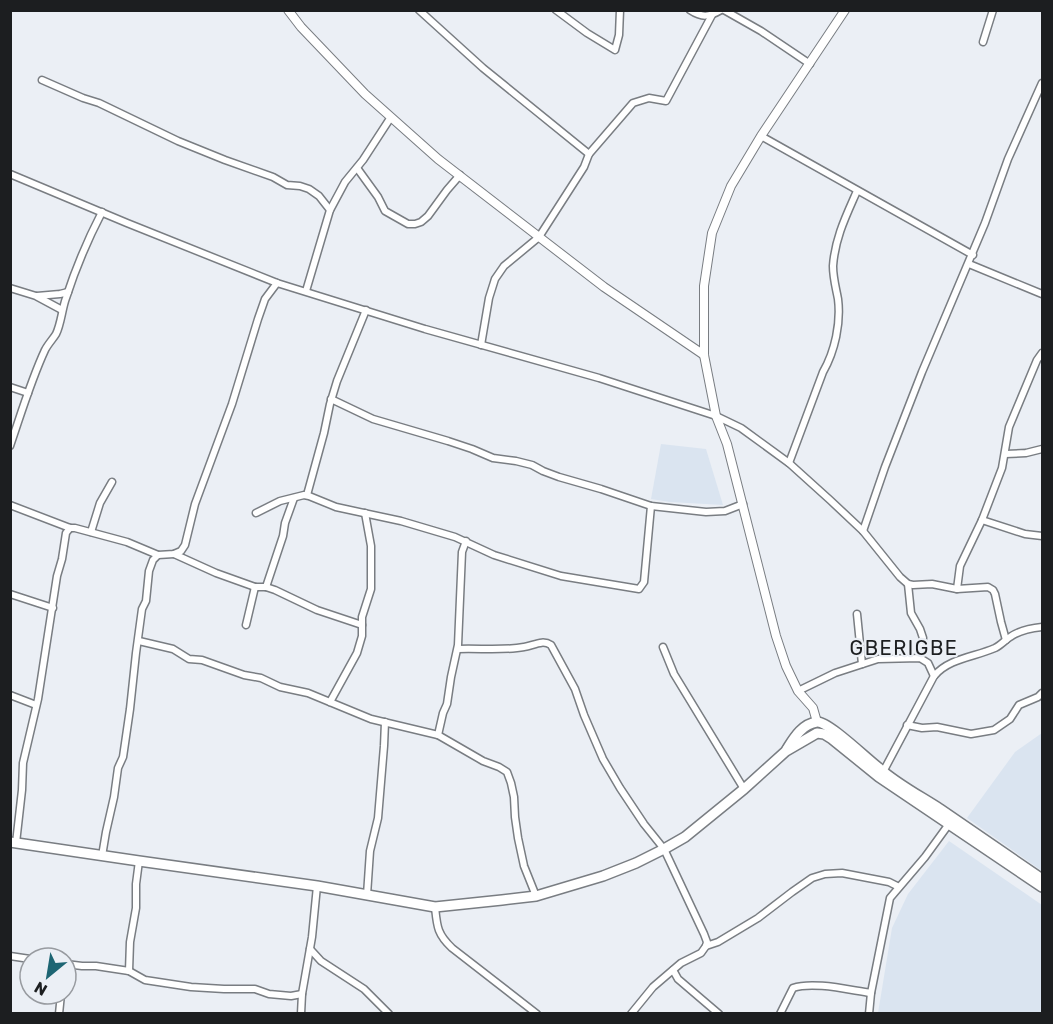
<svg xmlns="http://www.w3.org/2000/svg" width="1053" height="1024" font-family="Rubik,sans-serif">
  <rect width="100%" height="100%" fill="#ebeff5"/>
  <g fill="#dae4f0">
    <path d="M661,444l45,5 17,56 -53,-3 -19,-3z"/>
    <path d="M1042,733v138l-75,-53 48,-66z"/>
    <path d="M949,841l93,64v108h-164l14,-85 16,-34z"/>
  </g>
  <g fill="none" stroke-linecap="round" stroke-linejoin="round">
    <defs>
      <g id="minor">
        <path d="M419,10l64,58 106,86"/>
        <path d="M556,10l31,23 28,17 4,-15 1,-25"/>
        <path d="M690,10c12,8 19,7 31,0"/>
        <path d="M724,10l37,21 49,33"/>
        <path d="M983,42l10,-32"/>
        <path d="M42,80l41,18 16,5 79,38 47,19 48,17 14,8 13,1 9,3 10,7 11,14"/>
        <path d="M761,136l212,119"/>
        <path d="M357,168l21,29 7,14 23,13h7l6,-2 7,-6 19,-26 13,-15"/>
        <path d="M10,174l117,49 150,60 148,46 174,49 117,38 25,12 48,35 41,37 33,31 37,46 8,7 5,1 19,-1 25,5 31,-2 5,3 2,4 6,28 5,18"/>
        <path d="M969,264l73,30"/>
        <path d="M10,288l26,8 26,14"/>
        <path d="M306,291l24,-81 15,-28 18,-22 28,-43"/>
        <path d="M37,296l23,-2 8,-2"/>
        <path d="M481,345l8,-47 6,-19 9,-13 35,-29 45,-70 5,-13 44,-51 16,-5 17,3 46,-86"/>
        <path d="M10,387l18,6"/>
        <path d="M331,399l42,20 75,22 24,8 21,9 23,3 16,4 11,6 16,6 42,12 50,17 55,6 19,-1 18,-7"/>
        <path d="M10,446c11,-32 21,-66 35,-96 3,-6 8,-11 11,-16 5,-10 6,-25 10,-36 10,-31 21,-57 36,-86"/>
        <path d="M1005,454l21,-1 16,-4"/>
        <path d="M789,463l34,-91c12,-21 18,-49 15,-73 -2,-11 -5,-21 -5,-33 2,-28 13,-50 24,-75"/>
        <path d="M307,495l17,-62 6,-29 7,-23 29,-71"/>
        <path d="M10,505l60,23h5l52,14 31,13"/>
        <path d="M256,513l24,-12 24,-6 5,1 27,11 65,14 54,16 39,18 67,21 78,13 5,-7 7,-76"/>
        <path d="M982,520l43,14 17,2"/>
        <path d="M863,531l22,-64 37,-95 63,-149 23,-64 34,-76"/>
        <path d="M91,532l9,-29 12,-21"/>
        <path d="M174,554l42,19 39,14h11l9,3 42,20 45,15"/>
        <path d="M908,584l3,29 9,16 3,9 -3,20"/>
        <path d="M266,587l17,-51 2,-13 9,-25"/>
        <path d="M957,589l3,-23 22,-46 20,-52 7,-41 28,-67 5,-7"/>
        <path d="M10,594l43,14"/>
        <path d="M857,614l5,50"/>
        <path d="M246,625l9,-38"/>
        <path d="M139,641l34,8 16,10 13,1 42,15 17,3 19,9 28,6 63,26 67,16 45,26 16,6 8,5 4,11 3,14 1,20 3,21 6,28 12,30"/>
        <path d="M663,647l11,27 70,115"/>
        <path d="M458,649c21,-1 45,2 66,-2 9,-1 18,-8 27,-2l24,44 9,26 19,44 17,29 24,36 20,25 40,85 3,8 -1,4"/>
        <path d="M798,691l37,-18 43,-14 42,-1 8,5 6,13"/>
        <path d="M10,695l26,10"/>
        <path d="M330,702l27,-49 5,-17v-19l9,-28v-43l-6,-33"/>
        <path d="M907,725l15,3 15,-1 34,7 23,-4 16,-11 9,-14 19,-8 4,-4"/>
        <path d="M438,735l5,-22 4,-9 4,-27 7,-32 4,-93 4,-11"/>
        <path d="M883,772l51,-96c15,-18 41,-19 61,-28 6,-3 10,-8 15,-11 10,-7 21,-9 32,-10"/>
        <path d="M16,843l6,-53 1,-27 15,-64 19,-123 5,-17 4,-26 4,-5"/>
        <path d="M102,856l4,-24 8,-35 4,-29 5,-11 7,-48 6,-56 6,-44 4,-8 3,-30 4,-11 5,-5 16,-1 7,-3 4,-6 10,-41 37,-100 26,-85 7,-20 12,-16"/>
        <path d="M367,895l3,-44 8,-33 6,-72 1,-24"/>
        <path d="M435,907c2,19 2,27 17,41l85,66"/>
        <path d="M310,949l11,12 43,28 25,25"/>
        <path d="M10,956l20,3"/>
        <path d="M66,964l16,2h14l33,5 16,9 46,7 33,2h31l14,5 22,2 11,-2"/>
        <path d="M673,970l5,9 41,35"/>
        <path d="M129,971l1,-29 6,-34v-24l3,-23"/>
        <path d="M59,1014l2,-20"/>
        <path d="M301,1014l1,-20 10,-57 5,-51"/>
        <path d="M631,1014l22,-27 28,-24 20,-10 5,-7 12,-4 40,-24 34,-26 20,-14 13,-4 17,-1 47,9 10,5"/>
        <path d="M780,1014l13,-26c20,-7 56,2 78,5"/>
        <path d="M869,1014l2,-21 19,-95 35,-41 24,-33"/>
      </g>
      <g id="tertiary">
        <path d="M288,10l13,17 64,67 73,65 166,128 100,68"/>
        <path d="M817,722l-4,-14 -15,-17 -12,-25 -10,-30 -49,-192 -11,-28 -12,-61v-69l8,-53 19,-47 30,-50 84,-126"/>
      </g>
      <g id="secondary">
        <path d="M787,749c7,-11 15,-25 30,-27 11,-1 51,38 62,46 18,16 41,28 61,41 34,23 68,47 102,70"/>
        <path d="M10,842l129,19 178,25 118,21 67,-7 34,-4 67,-20 33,-13 28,-14 21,-12 59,-48 42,-38 31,-18 7,1 8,5 47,38 163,110"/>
      </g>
    </defs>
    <use href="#minor" stroke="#797d82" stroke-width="9"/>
    <use href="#tertiary" stroke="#797d82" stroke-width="10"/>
    <use href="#secondary" stroke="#797d82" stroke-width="12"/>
    <use href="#minor" stroke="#fff" stroke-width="6"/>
    <use href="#tertiary" stroke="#fff" stroke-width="8"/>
    <use href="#secondary" stroke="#fff" stroke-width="9"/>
  </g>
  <g text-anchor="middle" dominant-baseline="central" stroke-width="4.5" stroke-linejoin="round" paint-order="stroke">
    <g font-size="20" letter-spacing="1.5" fill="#1c1e20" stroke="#ebeff5">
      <text x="904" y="648">GBERIGBE</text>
    </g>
  </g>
  <rect width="1053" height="1024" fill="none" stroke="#1c1e20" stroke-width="24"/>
  <g transform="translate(48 976) rotate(210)"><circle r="28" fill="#ebeff5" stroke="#989ba0" stroke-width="1.5"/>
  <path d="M0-4.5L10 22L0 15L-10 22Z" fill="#1d6573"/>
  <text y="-9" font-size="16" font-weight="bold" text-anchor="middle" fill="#1c1e20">N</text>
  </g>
</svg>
